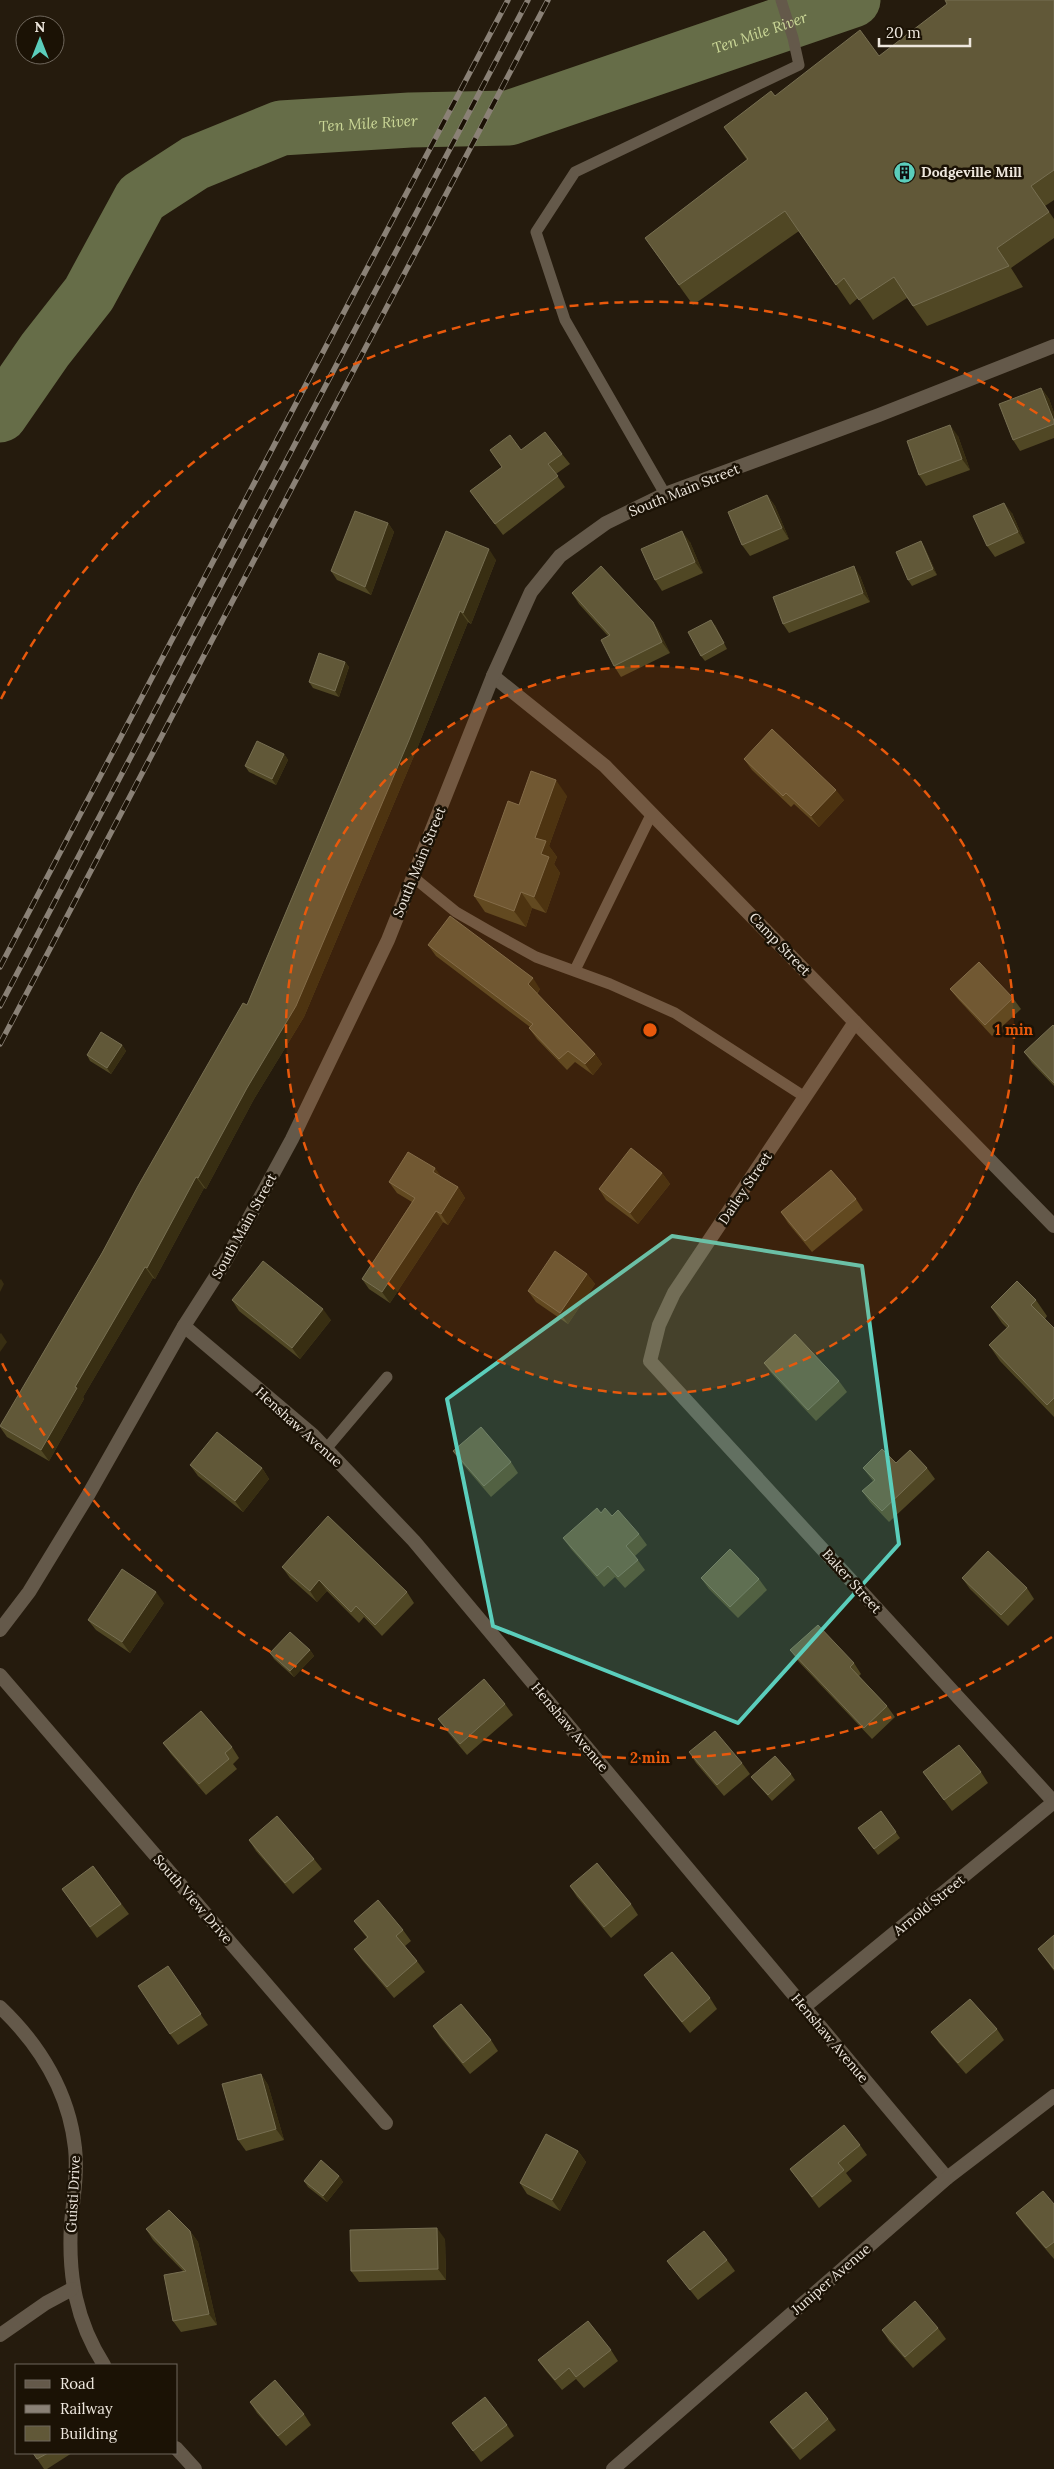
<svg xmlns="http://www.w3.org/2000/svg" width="1054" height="2469" font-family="Lora,serif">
  <rect width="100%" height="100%" fill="#251b0d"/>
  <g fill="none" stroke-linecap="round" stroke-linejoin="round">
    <path stroke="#666d48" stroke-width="55" id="s1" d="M0,415l45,-65 44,-56 52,-96 54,-35 86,-35 129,-8 99,-2 344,-118"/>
    <g stroke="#64594a" stroke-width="11">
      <path d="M665,494l-100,-174 -29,-88 39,-60 224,-107 -6,-27 -12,-38"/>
      <path d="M413,877l43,35 33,19 47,26 74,27 65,29 130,84"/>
      <path d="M575,970l77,-157"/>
      <path d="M326,1449l61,-72"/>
    </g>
    <g stroke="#64594a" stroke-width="14">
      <path d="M493,676l112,90 449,460"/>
      <path d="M855,1022l-181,271 -15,32 -9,36 404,441"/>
      <path d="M184,1326l129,109 101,106 533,637"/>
      <path d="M0,1675l386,448"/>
      <path d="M0,2007c40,38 69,86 75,141 3,26 -2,51 -4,76 -3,52 5,97 33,141"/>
      <path d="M804,2007l250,-205"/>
      <path d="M0,2335l46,-32 26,-14"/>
      <path d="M176,2448l19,21"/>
      <path d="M613,2469l334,-291 107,-82"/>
    </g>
    <path stroke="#64594a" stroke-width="14" d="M0,1630l29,-38 58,-95 97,-171 41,-64 67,-123 96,-199 105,-264 38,-84 29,-36 46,-33 59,-29 214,-79 175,-69"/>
    <defs>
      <g id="rail">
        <path d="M0,967l508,-967"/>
        <path d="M0,1006l528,-1006"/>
        <path d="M0,1044l548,-1044"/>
      </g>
    </defs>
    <use href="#rail" stroke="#8a8176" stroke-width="5.5"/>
    <use href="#rail" stroke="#1b1205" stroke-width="4" stroke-dasharray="11" stroke-linecap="butt"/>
  </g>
  <g fill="#504724">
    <path d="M1054,0v200l-9,6 9,13v19l-43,30 12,19 -96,39 -20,-28 -34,22 -15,-22 -8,7 -51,-74 -106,74 -48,-67 102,-78 -23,-33 51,-31 104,-40z"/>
    <path d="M1041,388l8,11 5,14v25l-34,13 -7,-11z"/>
    <path d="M958,436l12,34 -44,16 -7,-11z"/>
    <path d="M490,450h31l41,4 8,10 -14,10 9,13 -62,48 -33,-44 32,-24z"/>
    <path d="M767,495l8,11 14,33 -39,17 -8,-11z"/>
    <path d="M1012,513l13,30 -30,14 -8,-11z"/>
    <path d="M388,523l6,9 -23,63 -34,-15 -6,-9z"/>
    <path d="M446,531l50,29 -25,64 -3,-2 -52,129 -112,266 -50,82 -48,90 -2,-1 -49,91 -2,-1 -70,119 1,2 -35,62 -42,-24 -7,-10 247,-422z"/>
    <path d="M921,541l3,5 13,29 -25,11 -4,-6z"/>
    <path d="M690,542l13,31 -41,18 -7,-11z"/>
    <path d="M860,576l10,26 -81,31 -6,-9z"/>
    <path d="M572,593l81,29 7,11 10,20 -49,24 -7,-11 -6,-30 -29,-32z"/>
    <path d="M715,625l12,24 -22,12 -4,-5z"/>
    <path d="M345,662l4,5 -10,30 -26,-9 -4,-6z"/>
    <path d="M284,754l4,6 -12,25 -27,-13 -4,-6z"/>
    <path d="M744,759l100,41 -25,27 -25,-23 -3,3 -39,-37z"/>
    <path d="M567,796l-18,50 8,11 -3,7 6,9 -14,40 -14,-5 -6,19 -41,-15 -11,-16 45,-91z"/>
    <path d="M428,945l112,44 -3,5 58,60 7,10 -9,11 -18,-13 -8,8 -30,-31 -8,-11 1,-1 -94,-71z"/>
    <path d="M950,989l63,9 8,11 -29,27 -34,-37z"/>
    <path d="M1054,1026v60l-22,-23 -8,-11z"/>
    <path d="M122,1045l4,6 -15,23 -21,-13 -3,-6z"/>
    <path d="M662,1173l8,11 -32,40 -32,-24 -7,-11z"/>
    <path d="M441,1177l17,10 7,11 -17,27 -5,-3 -53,81 -21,-14 -7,-10 50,-77 -15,-9 -8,-11z"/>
    <path d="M856,1199l7,11 -51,42 -24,-29 -7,-11z"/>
    <path d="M587,1274l8,10 -27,40 -32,-22 -8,-11z"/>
    <path d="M232,1300l99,20 -31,39 -61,-48z"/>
    <path d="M1036,1300l11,16 -2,3 9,9v89l-54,-56 -11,-16 18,-17 -5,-5 -11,-16z"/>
    <path d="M764,1363l75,18 8,11 -31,29 -44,-47z"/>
    <path d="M453,1451l58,11 7,11 -27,24 -30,-35z"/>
    <path d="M896,1463l31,5 8,11 -46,43 -19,-20 -8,-11 11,-10 -10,-13z"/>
    <path d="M190,1465l72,3 7,11 -26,33 -45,-36z"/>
    <path d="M601,1513l11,3 27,18 8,11 -12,11 10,14 -20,18 -10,-11 -11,10 -33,-38 -8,-11z"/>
    <path d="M282,1567l125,25 7,11 -32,33 -18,-19 -5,6 -32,-32 -10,11 -27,-24z"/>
    <path d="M701,1578l58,1 8,11 -29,28 -29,-29z"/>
    <path d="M962,1578l65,10 7,11 -26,27 -38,-37z"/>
    <path d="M164,1603l-34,50 -34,-23 -8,-10z"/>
    <path d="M310,1650l4,6 -20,21 -20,-18 -4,-6z"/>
    <path d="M790,1650l64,13 7,11 -2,2 28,30 8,11 -23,22 -74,-78z"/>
    <path d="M505,1704l8,11 -46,40 -21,-25 -8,-11z"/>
    <path d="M163,1743l69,4 7,11 -6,6 4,5 -31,26 -35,-41z"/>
    <path d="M689,1752l53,11 8,11 -26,22 -28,-33z"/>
    <path d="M923,1772h58l7,11 -36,28z"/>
    <path d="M791,1774l4,6 -23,21 -21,-24z"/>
    <path d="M881,1811l19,27 -22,17 -20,-27z"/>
    <path d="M249,1840l65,19 8,10 -29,25 -37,-43z"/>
    <path d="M93,1866l36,48 -32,24 -35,-49z"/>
    <path d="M570,1886l61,18 7,11 -27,23 -34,-41z"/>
    <path d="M354,1921l49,9 8,11 -6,5 12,15 8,11 -31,26 -32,-38 -8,-11 13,-11z"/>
    <path d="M1054,1935v36l-16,-22z"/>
    <path d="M168,1966l40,59 -30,20 -8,-11z"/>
    <path d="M644,1975l66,23 7,11 -27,24 -38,-47z"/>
    <path d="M433,2026l58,14 7,11 -28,23 -30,-37z"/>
    <path d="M997,2029l7,11 -38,34 -27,-31 -8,-11z"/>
    <path d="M261,2074l7,11 16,55 -38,11 -8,-11z"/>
    <path d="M860,2145l7,10 -21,18 6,8 -33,27 -29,-39z"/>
    <path d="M578,2151l8,11 -26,49 -33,-17 -7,-11z"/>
    <path d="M339,2176l4,6 -16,20 -19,-15 -4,-6z"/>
    <path d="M1054,2204v55l-30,-35 -8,-11z"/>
    <path d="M146,2229l44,2 8,11 19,83 -36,7 -8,-11 11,-49 -31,-32z"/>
    <path d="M445,2239l1,41 -87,2 -8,-11z"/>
    <path d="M727,2260l8,11 -37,29 -31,-39z"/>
    <path d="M938,2328l8,11 -33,29 -24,-27 -7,-11z"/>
    <path d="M611,2350l7,11 -34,27 -8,-9 -14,11 -16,-19 -8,-11z"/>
    <path d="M250,2402l54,12 7,11 -25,21 -29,-33z"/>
    <path d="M828,2419l8,11 -36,30 -22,-27 -8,-11z"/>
    <path d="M452,2423l55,2 7,11 -33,26z"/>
    <path d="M33,2453h39l-25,16h-3z"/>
  </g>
  <g fill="#382e12">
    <path d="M1041,388l8,11 5,14v8z"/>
    <path d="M950,425l8,11 12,34 -8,-11z"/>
    <path d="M767,495l8,11 14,33 -7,-11z"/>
    <path d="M1004,503l8,10 13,30 -7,-11z"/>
    <path d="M388,523l6,9 -23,63 -6,-8z"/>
    <path d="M682,531l8,11 13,31 -8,-11z"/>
    <path d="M921,541l3,5 13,29 -4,-6z"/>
    <path d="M489,549l7,11 -25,64 -8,-11z"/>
    <path d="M854,566l6,10 10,26 -7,-9z"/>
    <path d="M460,611l8,11 -52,129 -112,266 -50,82 -48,90 -8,-11z"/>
    <path d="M711,620l4,5 12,24 -3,-6z"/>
    <path d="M653,622l7,11 10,20 -8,-11z"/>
    <path d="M345,662l4,5 -10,30 -4,-6z"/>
    <path d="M284,754l4,6 -12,25 -4,-6z"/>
    <path d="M556,780l11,16 -18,50 8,11 -3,7 6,9 -14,40 -12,-16 7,-43 -6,-16z"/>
    <path d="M836,790l8,10 -25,27 -8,-11z"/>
    <path d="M521,892l11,16 -6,19 -12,-16z"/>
    <path d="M533,978l7,11 -5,6 -7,-11z"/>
    <path d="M122,1045l4,6 -15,23 -4,-6z"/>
    <path d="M595,1054l7,10 -9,11 -8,-11z"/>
    <path d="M435,1168l8,11 -10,-7z"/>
    <path d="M662,1173l8,11 -32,40 -8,-11z"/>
    <path d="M196,1177l8,11 -49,91 -8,-11z"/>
    <path d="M458,1187l7,11 -17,27 -7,-11z"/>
    <path d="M436,1211l7,11 -53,81 -8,-11z"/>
    <path d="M145,1267l8,11 -70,119 1,2 -35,62 -8,-11 34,-63z"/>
    <path d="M587,1274l8,10 -27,40 -8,-11z"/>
    <path d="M1,1279l3,5 -4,8v-12z"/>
    <path d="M323,1309l8,11 -31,39 -8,-11z"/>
    <path d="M1,1333l6,9 -7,10v-18z"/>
    <path d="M262,1468l7,11 -26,33 -8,-11z"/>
    <path d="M319,1580l8,11 -10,11 -7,-11z"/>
    <path d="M156,1592l8,11 -34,50 -8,-11z"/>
    <path d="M310,1650l4,6 -20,21 -4,-6z"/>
    <path d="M261,2074l7,11 16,55 -8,-11z"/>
    <path d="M578,2151l8,11 -26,49 -8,-11z"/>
    <path d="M339,2176l4,6 -16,20 -4,-6z"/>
    <path d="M437,2228l8,11 1,41 -8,-11z"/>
    <path d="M190,2231l8,11 19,83 -8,-11z"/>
  </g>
  <g fill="#615838" stroke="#776f52">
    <path d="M945,0h109v170l-23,16 18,26 -52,36 12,18 -96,40 -19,-29 -35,23 -15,-22 -8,7 -51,-74 -106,74 -34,-47 103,-79 -24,-32 47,-36 4,5 85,-66 19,26 68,-52z"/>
    <path d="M1041,388l13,33v3l-41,16 -14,-36z"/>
    <path d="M950,425l12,34 -43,16 -12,-34z"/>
    <path d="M545,432l17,22 -14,10 10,12 -63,48 -25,-33 32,-24 -12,-17 20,-15 11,15z"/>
    <path d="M767,495l15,33 -40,17 -14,-33z"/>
    <path d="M1004,503l14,29 -31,14 -14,-30z"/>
    <path d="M355,511l33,12 -23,64 -34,-16z"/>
    <path d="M446,531l43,18 -26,64 -3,-2 -51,129 -113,266 -49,82 -49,90 -2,-1 -49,91 -2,-1 -70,120 2,1 -36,62 -41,-24 102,-173 36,-67 105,-183 4,2z"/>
    <path d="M682,531l13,31 -40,18 -14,-31z"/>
    <path d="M921,541l12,28 -25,11 -12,-28z"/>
    <path d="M601,566l52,56 9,20 -48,24 -13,-26 9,-5 -38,-42z"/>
    <path d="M854,566l9,27 -80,31 -10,-27z"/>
    <path d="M711,620l13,23 -23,13 -13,-24z"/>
    <path d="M319,653l26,9 -10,29 -26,-9z"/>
    <path d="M772,729l64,61 -25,26 -25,-23 -3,3 -39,-37z"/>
    <path d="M257,741l27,13 -12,25 -27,-13z"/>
    <path d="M531,771l25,9 -21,58 11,3 -5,13 8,3 -15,40 -13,-5 -7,19 -40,-15 34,-95 11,4z"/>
    <path d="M450,916l83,62 -5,6 67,70 -10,10 -17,-13 -9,8 -30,-31 4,-4 -105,-79z"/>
    <path d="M979,962l34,36 -28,27 -35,-36z"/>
    <path d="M1053,1025l1,1v57l-30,-31z"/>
    <path d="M101,1032l21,13 -15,23 -20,-13z"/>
    <path d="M631,1148l31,25 -32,40 -31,-24z"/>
    <path d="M408,1152l27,16 -2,4 25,15 -17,27 -5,-3 -54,81 -20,-13 53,-81 -26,-16z"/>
    <path d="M831,1170l25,29 -51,42 -24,-29z"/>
    <path d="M555,1251l32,23 -27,39 -32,-22z"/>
    <path d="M263,1261l60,48 -31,39 -60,-48z"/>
    <path d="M1017,1281l19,19 -5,5 23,23v70l-7,7 -58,-60 20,-19 -18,-19z"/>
    <path d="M795,1334l44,47 -31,29 -44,-47z"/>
    <path d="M481,1427l30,35 -27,24 -31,-35z"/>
    <path d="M217,1432l45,36 -27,33 -45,-36z"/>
    <path d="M882,1449l14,14 14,-13 17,18 -45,43 -20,-20 13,-11 -12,-12z"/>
    <path d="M597,1508l4,5 4,-5 7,8 6,-6 21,24 -13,12 12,14 -20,17 -10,-11 -11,10 -34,-38z"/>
    <path d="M328,1516l79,76 -32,33 -19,-19 -5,6 -32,-32 -9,11 -28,-24z"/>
    <path d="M730,1549l29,30 -29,28 -29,-29z"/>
    <path d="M988,1551l39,37 -26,27 -39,-37z"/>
    <path d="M122,1569l34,23 -34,50 -34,-22z"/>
    <path d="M818,1625l36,38 -4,4 37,39 -23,22 -74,-78z"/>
    <path d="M290,1632l20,18 -20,21 -20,-18z"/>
    <path d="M484,1679l21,25 -45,40 -22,-25z"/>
    <path d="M201,1711l31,36 -7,6 4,6 -30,25 -36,-41z"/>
    <path d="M715,1731l27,32 -25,22 -28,-33z"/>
    <path d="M959,1745l22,27 -37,28 -21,-28z"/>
    <path d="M775,1756l16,18 -23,21 -17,-18z"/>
    <path d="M881,1811l15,21 -22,17 -16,-21z"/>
    <path d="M277,1816l37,43 -29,24 -36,-43z"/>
    <path d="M597,1863l34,41 -27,23 -34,-41z"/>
    <path d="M93,1866l28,38 -31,23 -28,-38z"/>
    <path d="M378,1900l25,30 -7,6 21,25 -30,26 -33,-38 14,-12 -14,-16z"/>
    <path d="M1054,1935v34l-16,-20z"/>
    <path d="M672,1952l38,46 -28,24 -38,-47z"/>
    <path d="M168,1966l33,48 -31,20 -32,-48z"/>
    <path d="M970,1999l27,30 -39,34 -27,-31z"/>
    <path d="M461,2004l30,36 -28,23 -30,-37z"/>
    <path d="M261,2074l15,55 -38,11 -16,-56z"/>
    <path d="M844,2125l16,20 -22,18 6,7 -32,27 -22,-28z"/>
    <path d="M546,2134l32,17 -26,49 -32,-17z"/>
    <path d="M321,2160l18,16 -16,20 -19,-15z"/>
    <path d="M1043,2191l11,13v38l-8,6 -30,-35z"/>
    <path d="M169,2210l21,21 19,83 -36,7 -9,-46 22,-4 -40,-42z"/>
    <path d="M437,2228l1,41 -87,2 -1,-41z"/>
    <path d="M704,2231l23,29 -37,30 -23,-29z"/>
    <path d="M915,2301l23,27 -33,29 -23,-27z"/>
    <path d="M588,2321l23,29 -35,27 -7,-9 -14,12 -17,-20z"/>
    <path d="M275,2380l29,34 -26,22 -28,-34z"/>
    <path d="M806,2392l22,27 -35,30 -23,-27z"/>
    <path d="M485,2397l22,28 -34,26 -21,-28z"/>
    <path d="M33,2453h15l-11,6z"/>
  </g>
  <path fill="#5bcebc" fill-opacity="0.2" stroke="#5bcebc" stroke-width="4" stroke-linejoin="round" d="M672,1236l190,30 37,278 -161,179 -245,-97 -46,-227z"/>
  <circle cx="650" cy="1030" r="364" fill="#e8590c" fill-opacity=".12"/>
  <g fill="none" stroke="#e8590c" stroke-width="2.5" stroke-dasharray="9 6">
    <circle cx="650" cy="1030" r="364"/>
    <path d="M1052 1637A728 728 0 0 1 1 1361M1 699A728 728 0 0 1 1052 423"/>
  </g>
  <defs>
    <symbol id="building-disc" viewBox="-11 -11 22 22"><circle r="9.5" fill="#5bcebc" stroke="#1b1205"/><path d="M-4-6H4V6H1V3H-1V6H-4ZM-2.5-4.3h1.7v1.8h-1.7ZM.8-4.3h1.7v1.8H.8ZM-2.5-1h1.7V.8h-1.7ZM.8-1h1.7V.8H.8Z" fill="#111"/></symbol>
  </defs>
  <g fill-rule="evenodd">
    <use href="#building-disc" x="892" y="160" width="25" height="25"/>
  </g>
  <g text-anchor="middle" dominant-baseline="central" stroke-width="5" stroke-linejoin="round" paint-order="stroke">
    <g font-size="14" font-weight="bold" fill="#eee7de" stroke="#1b1205" text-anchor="start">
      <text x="921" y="172">Dodgeville Mill</text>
    </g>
    <g font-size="14" fill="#eee7de" stroke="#1b1205">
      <text transform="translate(684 490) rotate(-22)">South Main Street</text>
      <text transform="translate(419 862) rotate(-68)">South Main Street</text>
      <text transform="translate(780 944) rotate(46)">Camp Street</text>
      <text transform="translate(745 1188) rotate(-56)">Dailey Street</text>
      <text transform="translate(244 1226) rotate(-61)">South Main Street</text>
      <text transform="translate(299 1427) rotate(42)">Henshaw Avenue</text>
      <text transform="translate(852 1581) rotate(48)">Baker Street</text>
      <text transform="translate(570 1727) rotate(50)">Henshaw Avenue</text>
      <text transform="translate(193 1899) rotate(49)">South View Drive</text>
      <text transform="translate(929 1905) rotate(-39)">Arnold Street</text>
      <text transform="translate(830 2038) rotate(50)">Henshaw Avenue</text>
      <text transform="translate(73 2194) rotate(-87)">Guisti Drive</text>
      <text transform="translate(831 2279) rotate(-41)">Juniper Avenue</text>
    </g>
    <g font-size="15" font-style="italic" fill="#cbd797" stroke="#1b1205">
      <text stroke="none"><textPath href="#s1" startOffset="910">Ten Mile River</textPath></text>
      <text stroke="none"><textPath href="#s1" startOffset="504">Ten Mile River</textPath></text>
    </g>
  </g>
  <circle cx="650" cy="1030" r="8" fill="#e8590c" stroke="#1b1205" stroke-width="2.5"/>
  <g font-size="15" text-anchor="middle" font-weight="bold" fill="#e8590c" stroke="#1b1205" stroke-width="5" stroke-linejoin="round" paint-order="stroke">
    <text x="1014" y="1035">1 min</text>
    <text x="650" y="1763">2 min</text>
  </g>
  <rect x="15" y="2364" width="162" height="90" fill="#1b1205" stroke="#6f675c"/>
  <rect x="25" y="2380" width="25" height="8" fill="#64594a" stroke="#6f675c"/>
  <text x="60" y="2389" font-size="15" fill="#eee7de">Road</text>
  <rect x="25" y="2405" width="25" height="8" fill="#8a8176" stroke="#6f675c"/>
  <text x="60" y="2414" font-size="15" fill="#eee7de">Railway</text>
  <rect x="25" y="2426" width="25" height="15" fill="#615838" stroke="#6f675c"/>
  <text x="60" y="2439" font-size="15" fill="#eee7de">Building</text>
  <g transform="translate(40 40)"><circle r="24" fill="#1b1205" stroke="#6f675c"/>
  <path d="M0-4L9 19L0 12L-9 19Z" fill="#5bcebc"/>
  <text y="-8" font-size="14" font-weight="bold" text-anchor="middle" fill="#eee7de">N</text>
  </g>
  <path d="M879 38v8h91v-8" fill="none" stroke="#eee7de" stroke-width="2.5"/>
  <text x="886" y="38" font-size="15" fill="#eee7de" stroke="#1b1205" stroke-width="4" paint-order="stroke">20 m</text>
</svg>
